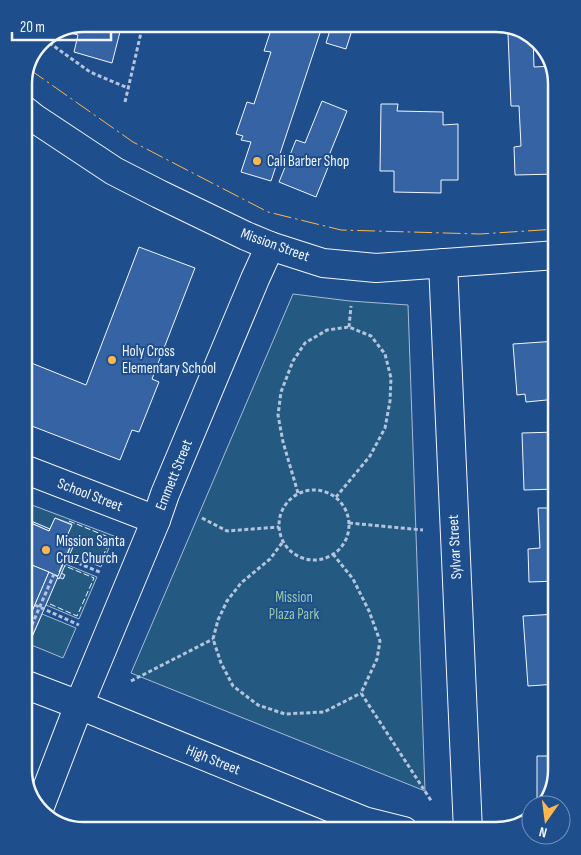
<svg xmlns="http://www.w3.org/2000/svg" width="581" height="855" font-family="'Sofia Sans Condensed',sans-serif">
  <rect width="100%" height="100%" fill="#1f4e8c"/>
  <g fill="#245a82" stroke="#a8bbd7">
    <path d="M293,294l57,7 58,4 17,486 -294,-118z"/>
    <path d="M24,502l90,34 -13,31 -33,-14 3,-8 5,2 2,-3 -12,-6 6,-14 -17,-6 -6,13 -25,-11z"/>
    <path d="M63,563l34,14 -18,42 -33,-14z"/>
    <path d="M42,614l34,14 -13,30 -34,-14z"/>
  </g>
  <g fill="#3563a3" stroke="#f2f6ff">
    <path d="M84,24h49l-2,6 -10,-2 -9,35 -38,-11 4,-17 -14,-4z"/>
    <path d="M273,24h50l-52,157 -30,-9 10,-30 -10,-2 2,-4 -7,-2 11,-32 7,2 17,-52 -7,-1z"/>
    <path d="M332,24h22l-8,25 -20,-6z"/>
    <path d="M527,33l3,1 3,2 1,31 19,-1 4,18v90l-42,1 -1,-28 7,-1 -2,-40h-8l-3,-72z"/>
    <path d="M322,101l25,10 -17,42 3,2 -17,42 -37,-15 17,-42 9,3z"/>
    <path d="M381,104h17l-1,7 46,1v13l15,-1v56h-17v13l-47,-1v-21h-14z"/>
    <path d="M139,247l56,21 -43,111 7,3 -20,50 -7,-2 -12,30 -96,-37v-63l62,25z"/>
    <path d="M557,341v58l-31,3 -1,-8 -8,1 -4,-51z"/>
    <path d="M557,432v57l-33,1 -2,-57z"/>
    <path d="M538,508h19v73l-28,1 -1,-33 12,-1z"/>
    <path d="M24,518l26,11 -1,2 -25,-11z"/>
    <path d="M55,518l17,7 -6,13 12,6 -2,3 -5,-2 -12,27 6,3 -2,4 -39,-17v-42l25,11z"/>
    <path d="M67,536l9,4 -17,39 -35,-15v-2l34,14 15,-35 -7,-3z"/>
    <path d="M27,563l22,9 -25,58v-58z"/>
    <path d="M49,572l9,5 -30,69 -4,-2v-14z"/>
    <path d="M557,614v70l-29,2 -5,-70z"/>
    <path d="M549,740h8v31l-8,29 -12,-1v-43h11z"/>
  </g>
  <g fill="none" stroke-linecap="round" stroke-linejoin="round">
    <defs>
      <g id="minor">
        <path d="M443,263l25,568"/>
        <path d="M24,469l132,51"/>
        <path d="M24,684l55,21 285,116 40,10"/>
        <path d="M39,809l40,-104 77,-185 9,-26 90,-215 15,-33"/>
      </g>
      <path id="major" d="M24,110l10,8 80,53 45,23 87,42 24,10 53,17 53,5 181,-13"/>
    </defs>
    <use href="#minor" stroke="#f2f6ff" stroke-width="30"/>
    <use href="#major" stroke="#f2f6ff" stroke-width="30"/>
    <g stroke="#b3c4dc" stroke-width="3" stroke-dasharray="4 2.5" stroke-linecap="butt">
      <path d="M44,39l46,33 38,16"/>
      <path d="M125,102l18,-78"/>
      <path d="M349,327l2,-21"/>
      <circle cx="314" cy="525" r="35"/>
      <path d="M298,493l-15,-51 -5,-27 3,-23 12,-31 12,-18 22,-13 22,-3 22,9 14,18 6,24 -1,23 -5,27 -15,28 -34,41"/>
      <path d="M202,518l25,13 52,-4"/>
      <path d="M349,523l74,7"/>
      <path d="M282,543l-12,16 -29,24 -14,18 -9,19 -5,19 8,24 12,23 25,19 27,9 39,-2 37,-19"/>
      <path d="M333,554l20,25 16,32 11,30 -3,18 -16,34 71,109"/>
      <path d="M66,558l36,15"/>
      <path d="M35,605l44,20"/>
      <path d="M24,643l30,-69"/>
      <path d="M131,681l82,-42"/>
    </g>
    <use href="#minor" stroke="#1f4e8c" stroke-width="28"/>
    <use href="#major" stroke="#1f4e8c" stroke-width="28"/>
    <g stroke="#f2f6ff" stroke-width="1" stroke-dasharray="6 2.5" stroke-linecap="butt">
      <path d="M69,521l42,17 -11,25 -26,-10"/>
      <path d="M50,604l27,12 17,-38 -29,-12"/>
    </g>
    <path stroke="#ffb74d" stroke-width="1" stroke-dasharray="18 4 2.5 4" stroke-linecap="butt" d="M29,69l104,73 135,70 73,18 139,4 77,-5"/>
  </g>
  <g fill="#ffb74d" stroke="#1f4e8c" stroke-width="2">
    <circle cx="257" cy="161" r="5"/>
    <circle cx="112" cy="360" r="5"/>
    <circle cx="46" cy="550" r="5"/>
  </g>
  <g text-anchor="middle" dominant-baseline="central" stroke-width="4" stroke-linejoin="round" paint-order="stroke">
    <g font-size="15" fill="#f2f6ff" stroke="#1f4e8c" text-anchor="start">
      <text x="267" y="161">Cali Barber Shop</text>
      <text x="122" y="351">Holy Cross<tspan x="122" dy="17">Elementary School</tspan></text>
      <text x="56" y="541">Mission Santa<tspan x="56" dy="17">Cruz Church</tspan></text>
    </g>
    <g font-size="15" fill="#f2f6ff" stroke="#1f4e8c">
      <text transform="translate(275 245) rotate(20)">Mission Street</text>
      <text transform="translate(174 475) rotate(-68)">Emmett Street</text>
      <text transform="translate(90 495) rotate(21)">School Street</text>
      <text transform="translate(455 547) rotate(-93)">Sylvar Street</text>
      <text transform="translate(213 760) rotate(22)">High Street</text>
    </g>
    <g font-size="15" fill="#97c8a6" stroke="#1f4e8c">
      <text x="294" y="597">Mission<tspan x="294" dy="17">Plaza Park</tspan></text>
    </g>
  </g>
  <path d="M0 0H581V855H0ZM84 32H496A52 52 0 0 1 548 84V770A52 52 0 0 1 496 822H84A52 52 0 0 1 32 770V84A52 52 0 0 1 84 32Z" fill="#1f4e8c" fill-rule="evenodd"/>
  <path fill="none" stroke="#f2f6ff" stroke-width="2.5" d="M84 32H496A52 52 0 0 1 548 84V770A52 52 0 0 1 496 822H84A52 52 0 0 1 32 770V84A52 52 0 0 1 84 32Z"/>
  <g transform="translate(546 820) rotate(194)"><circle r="24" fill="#1f4e8c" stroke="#7391ba"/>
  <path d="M0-4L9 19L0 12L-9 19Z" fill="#ffb74d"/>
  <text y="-8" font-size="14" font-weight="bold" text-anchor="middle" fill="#f2f6ff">N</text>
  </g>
  <path d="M12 32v8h99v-8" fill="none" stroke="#f2f6ff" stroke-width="2.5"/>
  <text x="20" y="32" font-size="15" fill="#f2f6ff" stroke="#1f4e8c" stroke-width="4" paint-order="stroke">20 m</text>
</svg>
